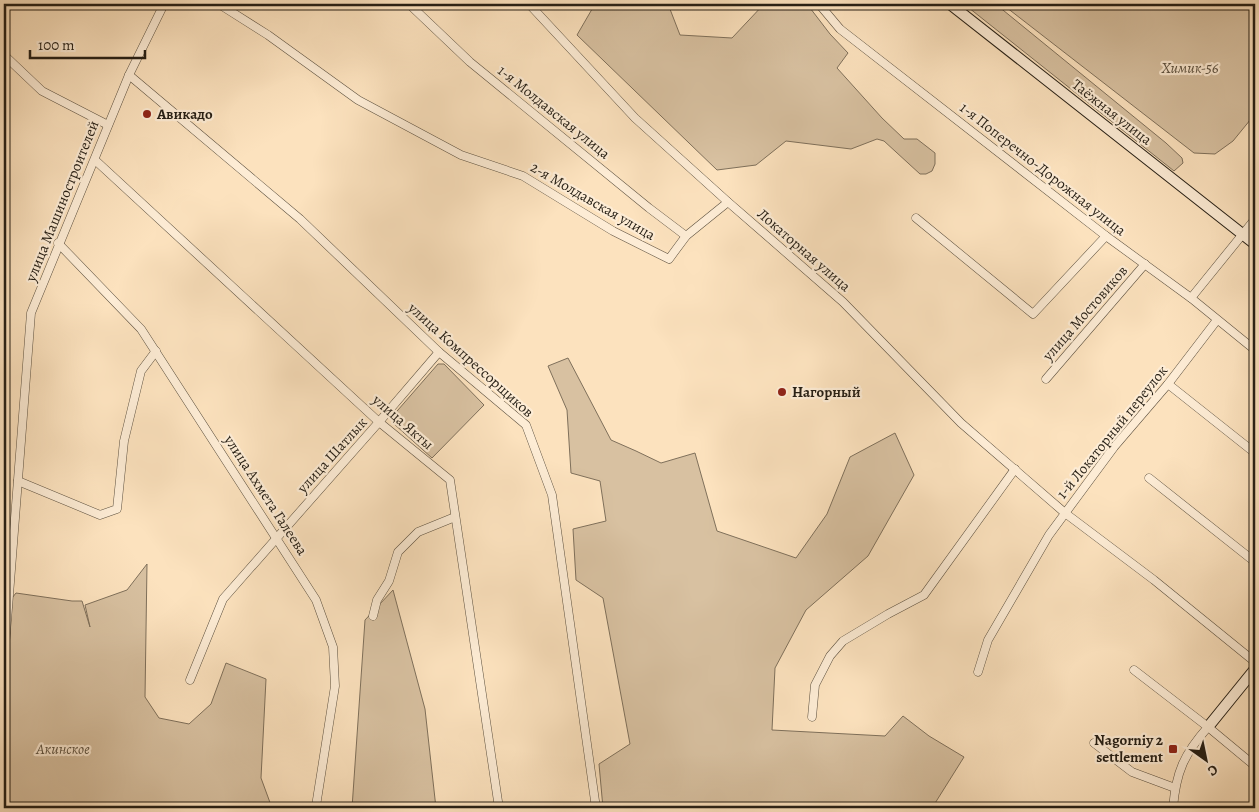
<svg xmlns="http://www.w3.org/2000/svg" width="1259" height="812" font-family="Alegreya,serif">
  <rect width="100%" height="100%" fill="#fce2be"/>
  <filter id="stains"><feTurbulence type="fractalNoise" baseFrequency=".004" numOctaves="4"/><feColorMatrix values="0 0 0 0 .2 0 0 0 0 .09 0 0 0 0 .02 0 0 0 .5 -.17"/></filter>
  <radialGradient id="worn" r=".72"><stop offset=".6" stop-color="#630" stop-opacity="0"/><stop offset="1" stop-color="#630" stop-opacity=".3"/></radialGradient>
  <g fill="#d8c1a1" stroke="#7f705b">
    <path d="M595,4h73l12,31 52,3 32,-34h43l23,30 18,19 -11,15 45,50 22,21h13l18,14v11l-3,7 -6,3h-6l-36,-33 -7,-2 -26,10 -65,-8 -30,24 -39,5 -140,-135z"/>
    <path d="M964,4h34v2l168,137 16,15 1,5 -9,8z"/>
    <path d="M1002,4h253v110l-22,27 -18,13 -21,-1z"/>
    <path d="M568,358l43,82 25,11 25,12 34,-10 22,78 79,27 31,-44 23,-57 45,-24 19,42 -46,81 -62,54 -31,58 -3,62 113,6 18,-20 26,20 35,21 -32,51h-329l-4,-44 31,-20 -27,-146 -27,-18 -3,-51 33,-8 -6,-40 -29,-8 -4,-63 -19,-44z"/>
    <path d="M438,364h6l40,41 -52,53 -39,-35 -2,-5z"/>
    <path d="M147,564l-2,133 14,21 30,6 22,-20 15,-41 40,16 -5,99 11,30h-268v-200l12,-15 56,8h10l8,26 -5,-22 42,-15z"/>
    <path d="M393,590l32,119 11,99h-84l13,-188z"/>
  </g>
  <g fill="none" stroke-linecap="round" stroke-linejoin="round">
    <defs>
      <g id="street">
        <path d="M219,4l49,31 90,65 103,55 62,21 90,55 56,28 17,-23 42,-34"/>
        <path d="M409,4l61,58 179,146 37,28"/>
        <path d="M529,4l106,114 93,84 115,100 118,121 104,90 89,67 101,82"/>
        <path d="M819,4l21,25 266,207 85,62 64,52"/>
        <path d="M4,55l38,36 66,34"/>
        <path d="M129,75l171,144 139,133 87,73 26,70 44,313"/>
        <path d="M95,160l284,262 71,58 49,328"/>
        <path d="M916,218l117,96 73,-78"/>
        <path d="M58,243l83,86 175,271 17,47 2,39 -19,120"/>
        <path d="M1191,298l64,-79"/>
        <path d="M1046,379l99,-115"/>
        <path d="M1168,384l87,69"/>
        <path d="M1149,478l106,84"/>
        <path d="M18,481l82,34 17,-6 7,-68 17,-70 15,-20"/>
        <path d="M373,616l4,-16 12,-19 9,-29 20,-20 37,-15"/>
        <path d="M4,659l27,-346 98,-238 35,-71"/>
        <path d="M1134,670l74,57 47,39"/>
        <path d="M978,672l10,-32 61,-105 65,-88 54,-63 49,-64"/>
        <path d="M190,680l33,-81 156,-177 60,-70"/>
        <path d="M812,717l3,-32 15,-29 13,-15 45,-27 36,-19 91,-126"/>
        <path d="M1094,743l38,29 43,16"/>
        <path d="M1050,808h1"/>
        <path d="M1173,808c3,-36 11,-54 35,-81"/>
      </g>
      <g id="secondary">
        <path d="M950,4l305,240"/>
        <path d="M1208,727l47,-58"/>
      </g>
    </defs>
    <use href="#street" stroke="#5c503f" stroke-width="9"/>
    <use href="#secondary" stroke="#261f15" stroke-width="12"/>
    <use href="#street" stroke="#fdecd5" stroke-width="8"/>
    <use href="#secondary" stroke="#fdecd5" stroke-width="10"/>
  </g>
  <g fill="#8f2418" stroke="#fdecd5" stroke-width="2">
    <circle cx="147" cy="114" r="5"/>
    <circle cx="782" cy="392" r="5"/>
    <rect x="1168" y="744" width="10" height="10" rx="2.5"/>
  </g>
  <g text-anchor="middle" dominant-baseline="central" stroke-width="4.5" stroke-linejoin="round" paint-order="stroke">
    <g font-size="15" font-style="italic" fill="#5b503f" stroke="#fdecd5">
      <text x="1190" y="68">Химик-56</text>
      <text x="63" y="749">Акинское</text>
    </g>
    <g font-size="15" fill="#261f15" stroke="#fdecd5">
      <text transform="translate(554 112) rotate(39)">1-я Молдавская улица</text>
      <text transform="translate(1112 112) rotate(38)">Таёжная улица</text>
      <text transform="translate(1043 169) rotate(38)">1-я Поперечно-Дорожная улица</text>
      <text transform="translate(62 201) rotate(-68)">улица Машиностроителей</text>
      <text transform="translate(593 201) rotate(30)">2-я Молдавская улица</text>
      <text transform="translate(804 250) rotate(41)">Локаторная улица</text>
      <text transform="translate(1085 313) rotate(-49)">улица Мостовиков</text>
      <text transform="translate(471 360) rotate(42)">улица Компрессорщиков</text>
      <text transform="translate(403 422) rotate(41)">улица Якты</text>
      <text transform="translate(1112 432) rotate(-51)">1-й Локаторный переулок</text>
      <text transform="translate(332 455) rotate(-48)">улица Шатлык</text>
      <text transform="translate(266 495) rotate(57)">улица Ахмета Галеева</text>
    </g>
    <g font-size="15" font-weight="bold" fill="#261f15" stroke="#fdecd5" text-anchor="start">
      <text x="157" y="114">Авикадо</text>
      <text x="792" y="392">Нагорный</text>
      <text x="1163" y="740" text-anchor="end">Nagorniy 2<tspan x="1163" dy="17">settlement</tspan></text>
    </g>
  </g>
  <rect width="1259" height="812" fill="none" stroke="#fce2be" stroke-width="20"/>
  <rect x="5" y="5" width="1249" height="802" fill="none" stroke="#261f15" stroke-width="2.5"/>
  <rect x="10" y="10" width="1239" height="792" fill="none" stroke="#261f15"/>
  <g transform="translate(1206 760) rotate(147)" stroke="#fdecd5" stroke-width="4" paint-order="stroke">
  <path d="M0-4L9 19L0 12L-9 19Z" fill="#261f15"/>
  <text y="-8" font-size="14" font-weight="bold" text-anchor="middle" fill="#261f15">С</text>
  </g>
  <path d="M30 50v8h115v-8" fill="none" stroke="#261f15" stroke-width="2.5"/>
  <text x="38" y="50" font-size="15" fill="#261f15" stroke="#fdecd5" stroke-width="4" paint-order="stroke">100 m</text>
  <rect width="100%" height="100%" filter="url(#stains)"/>
  <rect width="100%" height="100%" fill="url(#worn)"/>
</svg>
